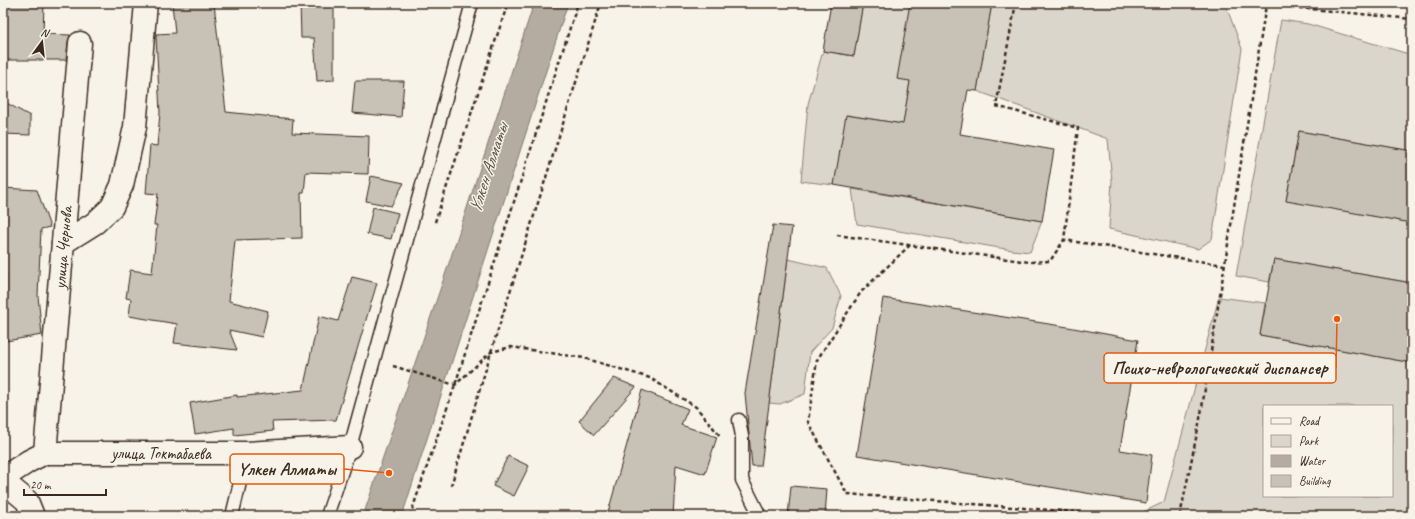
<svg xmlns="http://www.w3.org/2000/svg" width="1415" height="519" font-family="Caveat,sans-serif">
  <rect width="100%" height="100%" fill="#f7f3e8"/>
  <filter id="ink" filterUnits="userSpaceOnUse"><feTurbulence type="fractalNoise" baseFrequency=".025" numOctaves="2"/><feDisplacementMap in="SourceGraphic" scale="8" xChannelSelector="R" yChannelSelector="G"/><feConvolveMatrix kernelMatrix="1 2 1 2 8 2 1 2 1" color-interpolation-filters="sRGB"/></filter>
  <g filter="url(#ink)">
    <g fill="#dbd6cb" stroke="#8b8074" fill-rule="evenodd">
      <path d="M863,3h47v78l-7,43 -56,-9 -13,70 -33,-4 7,-77 15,-53 31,5z"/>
      <path d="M992,3h233l17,46 -30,190 -14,10 -89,-20 3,-48 -4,-42 -131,-48z"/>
      <path d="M1281,20l27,4 104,31v96l-113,-20 -13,69 126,23v60l-138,-24 -5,23 -33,-6z"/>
      <path d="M852,189l190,32 -12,31 -18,-2 -155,-26z"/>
      <path d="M788,259l39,9 14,28 -9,32 -22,24 -5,42 -25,10 -11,-1z"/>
      <path d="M1219,297l46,6 -5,32 152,28v153h-277l29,-14zM1264,406h128v90h-128z"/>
    </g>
    <path fill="#b4aca0" stroke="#84786c" d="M534,3h34l-166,513h-39l84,-247z"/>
    <g fill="#c8c1b6" stroke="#3b2a1e">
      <path d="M3,3h29v1h12l-1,30 27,1 -2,7 -2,18h-63z"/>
      <path d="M172,3h42l12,109 67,7 -1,14 77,3 -1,38 -62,-2 -2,21h-3l1,45 -67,2 -6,61 39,10 -6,26 -33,-7 8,20 -63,-7 3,-19 -48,-8 2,-17 -5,-1 4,-28 22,3 5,-48h-3l4,-31 -12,-1 4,-48 7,1 3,-33 -4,-77v-2l19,-1z"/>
      <path d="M300,3h34v77l-17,1 -3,-43h-13z"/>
      <path d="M831,3h32l-9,53 -31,-5z"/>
      <path d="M910,3h82l-15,88 -9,-1 -8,44 94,16 -12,71 -208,-36 12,-70 57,9 7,-43 -13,-2z"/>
      <path d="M355,81h49l-3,36 -49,-4z"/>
      <path d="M3,101l27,15v19l-27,-1z"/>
      <path d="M1299,131l113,20v72l-126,-22z"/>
      <path d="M371,176l33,7 -13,23 -25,-5z"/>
      <path d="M3,188l34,2 13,37 -9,2 -3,67 4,39 -36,6v-67h-3z"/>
      <path d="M373,207l25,6 -7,26 -24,-5z"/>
      <path d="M773,225l19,2 -31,239h-9l-7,-73z"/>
      <path d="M1274,259l138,24v80l-152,-28z"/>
      <path d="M352,277l25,6 -41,137 -64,2 1,9 -39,4v-7l-39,6 -5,-31 47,-8v2l66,-7 16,-74 19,5z"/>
      <path d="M883,298l185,29 70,13 -18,110 32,5 -6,48 -289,-48z"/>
      <path d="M614,378l22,9 -42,48 -15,-14z"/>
      <path d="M642,390l46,19 -7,16 36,12 -12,37 -29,-9 -3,51h-66z"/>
      <path d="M508,456l21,10 -15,30 -21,-10z"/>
      <path d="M791,486l36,3 -2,27h-37z"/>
    </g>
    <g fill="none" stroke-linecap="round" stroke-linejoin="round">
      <defs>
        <g id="service">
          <path d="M739,420l3,16v44l18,36"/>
          <path d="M232,516l15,-63"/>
          <path d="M327,516l23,-69 122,-444"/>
        </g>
        <g id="minor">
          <path d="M63,243l32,-20 17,-16 10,-22 13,-58 11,-124"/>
          <path id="s1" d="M45,453l35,-410"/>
          <path id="s2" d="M3,478l26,-17 16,-8h202l103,-6"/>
          <path d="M3,481l24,20 6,15"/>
        </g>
      </defs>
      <use href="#service" stroke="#3b2a1e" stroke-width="15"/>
      <use href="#minor" stroke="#3b2a1e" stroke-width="25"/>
      <g stroke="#3b2a1e" stroke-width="2.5" stroke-dasharray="4 3" stroke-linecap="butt">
        <path d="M1016,3l-20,103 82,22 -14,112 160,25"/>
        <path d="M1250,3l162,16"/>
        <path d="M435,222l73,-219"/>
        <path d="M837,235l192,27 21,-1 14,-21"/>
        <path d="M910,245l-49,47 -17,26 -27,42 -9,62 39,72 278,22"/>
        <path d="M393,366l62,19 36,-33 20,-5 73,11 66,20 46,29 25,30"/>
        <path d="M451,486l40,-134 110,-349"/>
        <path d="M410,516l45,-131 123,-382"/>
        <path d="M1180,516l21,-102 65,-409"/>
      </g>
      <use href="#service" stroke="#f7f3e8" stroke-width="12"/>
      <use href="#minor" stroke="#f7f3e8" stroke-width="22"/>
    </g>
  </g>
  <g text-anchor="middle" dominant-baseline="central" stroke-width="3" stroke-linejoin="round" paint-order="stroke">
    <g font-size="17" fill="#3b2a1e" stroke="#f7f3e8">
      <text stroke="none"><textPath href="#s1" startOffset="206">улица Чернова</textPath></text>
      <text stroke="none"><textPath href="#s2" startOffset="165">улица Токтабаева</textPath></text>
    </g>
    <g font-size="18" font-style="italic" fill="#5f5145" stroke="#f7f3e8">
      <text transform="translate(488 168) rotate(-72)">Үлкен Алматы</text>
    </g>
  </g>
  <path fill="none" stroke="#e8590c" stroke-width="1.5" d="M1337 319L1336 368M389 473L344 469"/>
  <g fill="#e8590c" stroke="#f7f3e8" stroke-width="1.5">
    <circle cx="1337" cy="319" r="4"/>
    <circle cx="389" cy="473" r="4"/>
  </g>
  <g fill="#f7f3e8" stroke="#e8590c" stroke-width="1.5">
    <rect x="1104" y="353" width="232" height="30" rx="4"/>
    <rect x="230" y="454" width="114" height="30" rx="4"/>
  </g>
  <g font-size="18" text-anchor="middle" font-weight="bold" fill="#3b2a1e">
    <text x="1220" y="374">Психо-неврологический диспансер</text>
    <text x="287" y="475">Үлкен Алматы</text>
  </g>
  <rect width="1415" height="519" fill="none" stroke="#f7f3e8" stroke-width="16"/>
  <rect x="8" y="8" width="1399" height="503" fill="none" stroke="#3b2a1e" stroke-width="1.5" filter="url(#ink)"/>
  <rect x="1263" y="405" width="130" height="92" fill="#f7f3e8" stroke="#aca397"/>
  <rect x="1271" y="418" width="20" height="6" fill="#f7f3e8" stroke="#aca397"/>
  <text x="1299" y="425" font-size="12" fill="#3b2a1e">Road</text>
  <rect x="1271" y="435" width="20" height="12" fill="#dbd6cb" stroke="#aca397"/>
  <text x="1299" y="445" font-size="12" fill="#3b2a1e">Park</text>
  <rect x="1271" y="455" width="20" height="12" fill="#b4aca0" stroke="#aca397"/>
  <text x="1299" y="465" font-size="12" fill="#3b2a1e">Water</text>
  <rect x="1271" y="475" width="20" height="12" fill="#c8c1b6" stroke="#aca397"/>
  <text x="1299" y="485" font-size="12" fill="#3b2a1e">Building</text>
  <g transform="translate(42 42) rotate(15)" stroke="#f7f3e8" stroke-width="3" paint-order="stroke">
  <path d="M0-3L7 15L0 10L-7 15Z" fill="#3b2a1e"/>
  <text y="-6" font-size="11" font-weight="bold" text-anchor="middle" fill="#3b2a1e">N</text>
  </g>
  <path d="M24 489v6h82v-6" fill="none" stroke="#3b2a1e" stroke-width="2"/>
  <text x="30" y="489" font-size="12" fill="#3b2a1e" stroke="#f7f3e8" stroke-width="3" paint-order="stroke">20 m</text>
</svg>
